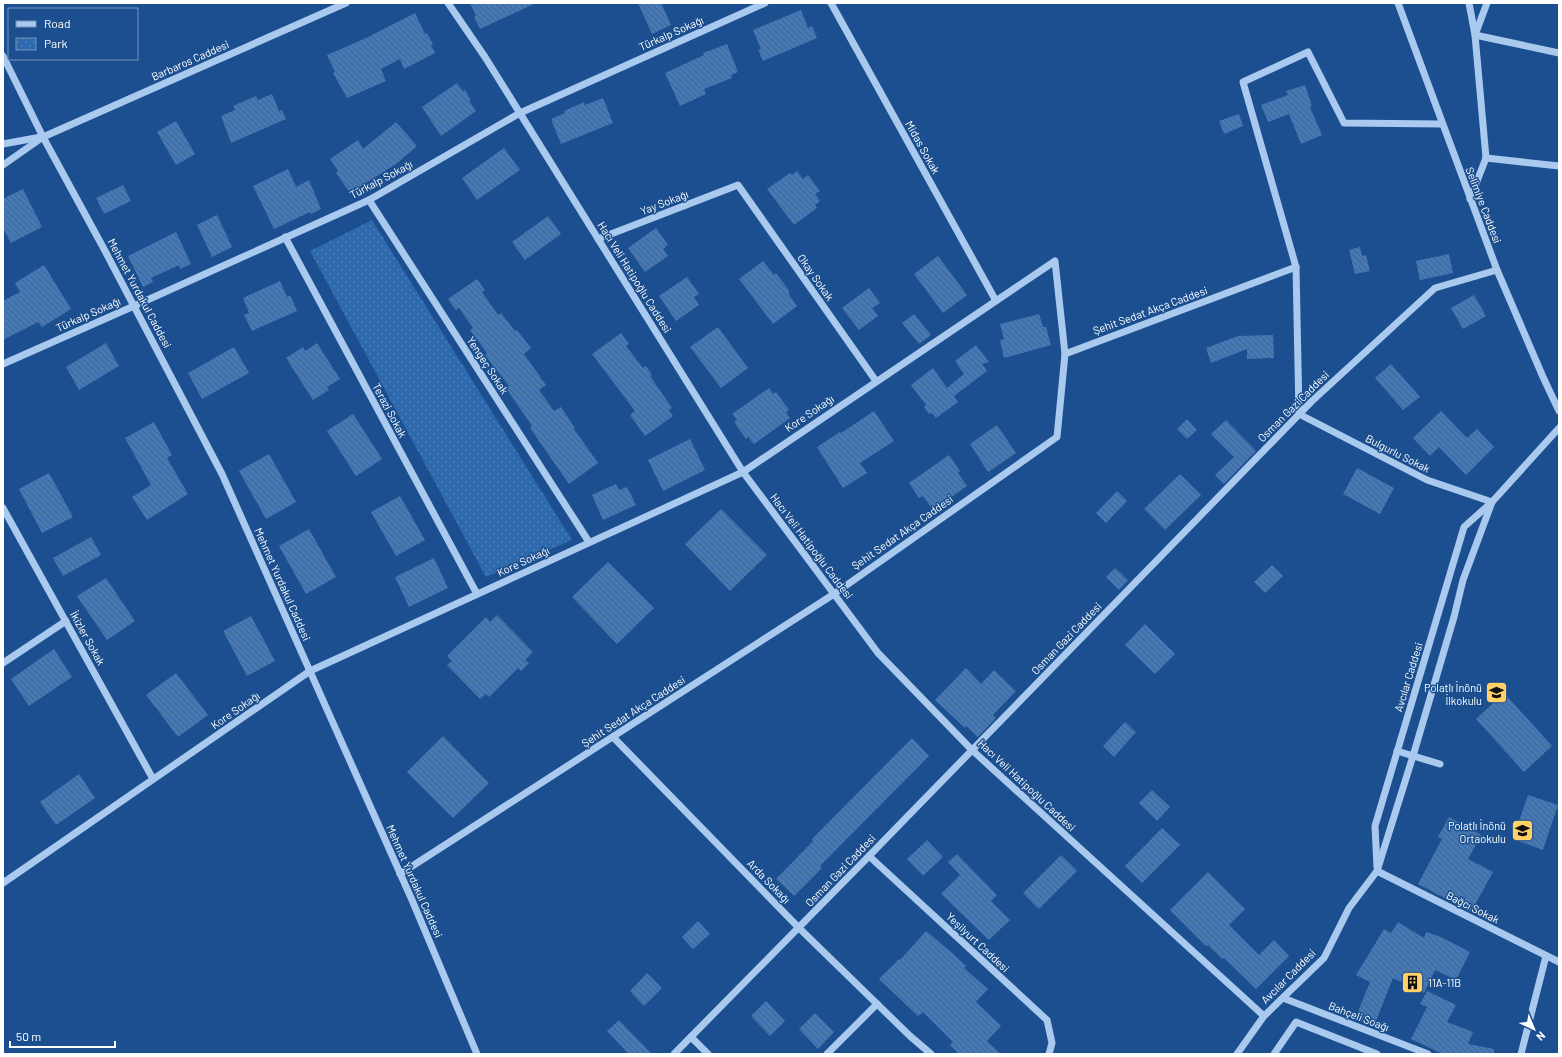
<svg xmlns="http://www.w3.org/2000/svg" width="1562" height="1057" font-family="Barlow,sans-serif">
  <defs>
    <pattern id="park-dots" width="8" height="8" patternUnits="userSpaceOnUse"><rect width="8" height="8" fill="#2e69ad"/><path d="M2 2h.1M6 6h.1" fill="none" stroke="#4d80b9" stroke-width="1.8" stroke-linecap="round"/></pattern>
    <pattern id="building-back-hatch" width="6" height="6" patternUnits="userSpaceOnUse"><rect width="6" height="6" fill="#4478b7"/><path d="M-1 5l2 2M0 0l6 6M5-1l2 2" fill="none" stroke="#486282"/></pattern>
  </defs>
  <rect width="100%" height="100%" fill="#1b4f8f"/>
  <path fill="url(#park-dots)" d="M372,220l200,320 -86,37 -176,-326z"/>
  <g fill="url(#building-back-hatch)">
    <path d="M470,3h66l-56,26 -6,-12 2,-1z"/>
    <path d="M638,3h23l10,22 -19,9z"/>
    <path d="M801,10l7,18 4,-2 5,12 -54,23 -5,-11 3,-1 -8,-19z"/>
    <path d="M415,13l10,21 2,-1 6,11 -2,1 4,8 -31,16 -4,-10 -19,10 5,12 -39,17 -14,-25 2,-1 -8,-17 39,-17z"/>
    <path d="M727,44l11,28 -7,3 1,3 -28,11 2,5 -26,12 -15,-33 39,-18 -1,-2z"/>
    <path d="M457,83l6,8 2,-1 6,10 -2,1 7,10 -35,25 -19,-29z"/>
    <path d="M1305,85l7,21 -2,1 12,28 -21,9 -12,-30 -21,8 -7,-17 27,-10 -2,-4z"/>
    <path d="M272,94l7,17 3,-1 4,9 -55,24 -10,-27 14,-6 -2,-4 23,-10 2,4z"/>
    <path d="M603,98l10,25 -52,21 -10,-25 14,-6 -1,-2 20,-9 1,3z"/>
    <path d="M1239,114l4,12 -19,8 -5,-13z"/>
    <path d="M176,121l19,33 -19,11 -19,-33z"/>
    <path d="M396,122l21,24 -21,18 -46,29 -14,-20 2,-2 -8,-12 28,-19 5,9z"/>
    <path d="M504,148l16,22 -43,30 -15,-22z"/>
    <path d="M288,169l8,18 13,-7 12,29 -10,5 -1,-2 -36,17 -21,-43z"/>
    <path d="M797,171l6,8 5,-4 12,16 -5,3 5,7 -5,4 2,3 -23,17 -27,-36 23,-16 2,2z"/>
    <path d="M123,185l8,16 -27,13 -8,-16z"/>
    <path d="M23,189l19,38 -31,16 -8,-15v-29z"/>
    <path d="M217,215l15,32 -20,10 -15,-32z"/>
    <path d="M548,216l13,18 -36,26 -13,-18z"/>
    <path d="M656,228l12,17 -5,4 5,7 -23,16 -17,-24z"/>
    <path d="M176,232l15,32 -11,5 -1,-4 -28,13 2,4 -10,5 -15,-31z"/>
    <path d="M1360,247l2,9 4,-1 4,16 -15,3 -6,-24z"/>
    <path d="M1449,254l4,19 -33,7 -4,-19z"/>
    <path d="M938,256l29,39 -24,18 -29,-39z"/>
    <path d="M763,261l11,14 2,-2 14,19 -2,1 9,13 -24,18 -34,-45z"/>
    <path d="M44,265l27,44 -29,18 -4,-5 -35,18v-39l17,-9 -5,-9z"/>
    <path d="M687,277l12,17 -5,3 5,8 -23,16 -17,-25z"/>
    <path d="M477,279l8,11 -3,2 16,23 3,-2 14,18 2,-1 14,18 -7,6 22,31 -7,5 15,21 7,-4 14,21 -1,1 24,34 -29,21 -39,-56 2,-2 -26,-38 3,-2 -24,-31 2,-2 -17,-23 3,-2 -14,-20 -3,2 -8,-11z"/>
    <path d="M280,281l7,16 3,-2 7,16 -45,20 -8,-16 5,-2 -6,-15z"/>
    <path d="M869,288l11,15 -8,5 6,8 -19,14 -17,-22z"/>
    <path d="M1474,295l12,21 -23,13 -12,-21z"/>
    <path d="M914,314l17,21 -12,9 -17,-21z"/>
    <path d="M1039,314l4,13h3l5,18 -47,13 -4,-18 4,-1 -4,-15z"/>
    <path d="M718,327l30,41 -27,20 -31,-41z"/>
    <path d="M621,333l8,11 -3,2 17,22 3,-2 6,9 -2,1 22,32 -3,2 4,6 -28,20 -15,-21 5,-4 -43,-57z"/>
    <path d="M1273,335l1,23 -27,1v-10l-36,14 -5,-15 32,-12z"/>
    <path d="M106,343l13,23 -40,24 -13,-23z"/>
    <path d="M317,343l23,36 -13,8 2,3 -16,10 -27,-42 17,-11 2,4z"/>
    <path d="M976,345l13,17 -7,2 5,7 -33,25 4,6 -22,16 -4,-5 -3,1 -5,-7 2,-2 -15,-20 22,-17 14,20 17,-14 -9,-13z"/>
    <path d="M234,347l15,26 -47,26 -14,-26z"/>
    <path d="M1391,364l29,33 -17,13 -28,-32z"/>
    <path d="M769,388l4,6 3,-2 13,18 -3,2 4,6 -36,26 -6,-7 -2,2 -12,-17 3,-2 -5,-6z"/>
    <path d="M874,411l20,30 -34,22 7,10 -24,15 -26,-41 23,-15 1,1z"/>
    <path d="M1441,411l26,27 10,-9 17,18 -28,28 -27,-28 -9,9 -17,-18z"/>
    <path d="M353,414l29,45 -26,17 -29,-45z"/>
    <path d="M1187,419l10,11 -10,9 -10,-10z"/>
    <path d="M1226,420l30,31 -32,33 -9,-9 19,-18 -23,-23z"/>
    <path d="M154,422l18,33 -5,3 21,36 -41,26 -15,-23 19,-12 -26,-47z"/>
    <path d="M997,425l19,28 -28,19 -18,-28z"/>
    <path d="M690,439l15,31 -42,21 -15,-31z"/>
    <path d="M269,454l27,48 -30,17 -27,-48z"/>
    <path d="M949,455l11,16 -2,2 9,13 -34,24 -10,-14 -4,2 -10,-15z"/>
    <path d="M1357,468l37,20 -14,26 -37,-20z"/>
    <path d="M49,473l24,44 -31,16 -23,-44z"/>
    <path d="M1180,474l21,21 -36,35 -21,-21z"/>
    <path d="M616,484l3,6 8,-3 9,18 -33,15 -11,-25z"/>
    <path d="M1117,491l10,10 -21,22 -10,-10z"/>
    <path d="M400,496l25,44 -29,16 -25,-44z"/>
    <path d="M721,509l46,46 -37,36 -45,-47z"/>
    <path d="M309,529l27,48 -30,17 -27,-48z"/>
    <path d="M91,537l10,18 -38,21 -10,-18z"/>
    <path d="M434,558l14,30 -39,19 -14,-30z"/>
    <path d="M608,562l46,46 -37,36 -45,-47z"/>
    <path d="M1272,565l11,11 -18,17 -11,-11z"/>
    <path d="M1115,568l13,12 -9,10 -13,-13z"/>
    <path d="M106,578l29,43 -28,19 -30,-44z"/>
    <path d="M497,615l36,37 -8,8 4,3 -8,8 -3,-3 -29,29 -3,-3 -6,5 -33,-34 5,-4 -5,-5 39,-39 4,5z"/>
    <path d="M251,616l24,45 -28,15 -24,-45z"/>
    <path d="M1145,624l30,30 -20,20 -30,-29z"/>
    <path d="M54,649l18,28 -43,29 -18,-27z"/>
    <path d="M966,668l15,16 13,-14 22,21 -23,24 3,3 -18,19 -12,-11 -1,2 -30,-28z"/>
    <path d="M176,673l32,42 -30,22 -32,-42z"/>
    <path d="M1504,693l48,53 -28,26 -48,-53z"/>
    <path d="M1125,722l11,10 -22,25 -11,-11z"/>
    <path d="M443,736l46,47 -36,35 -46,-46z"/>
    <path d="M912,738l17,18 -109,110 2,2 -28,28 -18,-17 37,-38 -1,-2z"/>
    <path d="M79,774l16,24 -39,27 -16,-23z"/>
    <path d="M1152,790l18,17 -13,14 -18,-18z"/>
    <path d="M1528,795l30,10 -15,45 -30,-11z"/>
    <path d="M1449,817l32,18 -13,24 25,13 -22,40 -53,-28 24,-45 -4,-2z"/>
    <path d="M1162,828l18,17 -38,38 -17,-17z"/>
    <path d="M927,840l16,17 -20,19 -16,-17z"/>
    <path d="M957,854l40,41 -6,6 19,19 -21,20 -48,-46 19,-19 -12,-13z"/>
    <path d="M1061,855l16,16 -38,38 -16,-16z"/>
    <path d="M1208,872l37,37 -16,16 30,30 15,-15 15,16 -33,33 -32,-31 -2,1 -14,-14 -2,1 -36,-36z"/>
    <path d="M698,921l12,13 -17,15 -11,-12z"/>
    <path d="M1398,922l26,16 2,-6 15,5 29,15 -14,28 -21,-10 -11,23 -31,-15 -19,48 -19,-7 15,-37 -14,-7 28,-46 7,4z"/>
    <path d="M926,931l25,21 15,14 -2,2 24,21 -12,13 25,24 -14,15 14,13h-42l-9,-9 3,-3 -30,-30 -5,4 -39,-37 20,-20 1,1z"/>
    <path d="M647,973l15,15 -18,18 -14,-15z"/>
    <path d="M1427,991l29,14 -9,17 26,10 -5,12 26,5v5h-51l-32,-15 16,-32 -7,-3z"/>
    <path d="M766,1001l19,20 -15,15 -19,-20z"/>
    <path d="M815,1013l19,19 -16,17 -19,-20z"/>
    <path d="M619,1020l33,34h-23l-22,-23z"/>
  </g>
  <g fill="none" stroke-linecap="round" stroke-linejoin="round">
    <g stroke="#a9c9ee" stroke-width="7">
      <path d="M448,3l37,54 258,415 135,181 94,97 292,266"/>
      <path d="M831,3l165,298"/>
      <path d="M1398,3l99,267 46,107 16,34"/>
      <path d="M1469,3l6,32 84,18"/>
      <path d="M3,56l40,81 61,112 118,225 190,426 65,154"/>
      <path d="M1442,124l-98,-1 -36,-71 -65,30 53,185 3,147 128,66 65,22"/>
      <path d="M3,144l38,-7"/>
      <path d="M1486,158l-11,-123 12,-32"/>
      <path d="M3,165l40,-28 303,-134"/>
      <path d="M1470,199l16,-41 73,8"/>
      <path d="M369,200l220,342"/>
      <path d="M285,237l192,357"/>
      <path d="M598,239l140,-54 138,196"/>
      <path d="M3,364l131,-58 235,-106 151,-87 245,-110"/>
      <path d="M3,508l150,271"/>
      <path d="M3,663l63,-42"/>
      <path d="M613,737l186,191 111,108 21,18"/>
      <path d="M1397,751l43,13"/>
      <path d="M869,856l178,164 5,23 -3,11"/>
      <path d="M1377,867l-2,-41 89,-299 28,-25 67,-74"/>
      <path d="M1377,871l182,91"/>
      <path d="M400,874l434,-280 223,-157 8,-83 231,-87"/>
      <path d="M3,883l307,-212 433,-199 312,-211 10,93"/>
      <path d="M1283,998l145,56"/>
      <path d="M691,1037l17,17"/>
      <path d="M674,1054l195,-198 443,-455 123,-113 62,-18"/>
      <path d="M827,1054l50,-50"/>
      <path d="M1237,1054l27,-38 60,-58 25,-50 28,-37 36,-115 41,-139 9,-37 29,-78"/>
      <path d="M1274,1054l22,-32 81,32"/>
      <path d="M1521,1054l25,-98"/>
    </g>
  </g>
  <defs>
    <symbol id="school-square" viewBox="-11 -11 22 22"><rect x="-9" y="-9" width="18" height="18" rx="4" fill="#ffd166" stroke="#1b4f8f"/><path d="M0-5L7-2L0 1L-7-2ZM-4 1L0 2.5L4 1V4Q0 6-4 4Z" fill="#111"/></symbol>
    <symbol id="building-square" viewBox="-11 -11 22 22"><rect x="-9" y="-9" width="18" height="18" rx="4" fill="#ffd166" stroke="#1b4f8f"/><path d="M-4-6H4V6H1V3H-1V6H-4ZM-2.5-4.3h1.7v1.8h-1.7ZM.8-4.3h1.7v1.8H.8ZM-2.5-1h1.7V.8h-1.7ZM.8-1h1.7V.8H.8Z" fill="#111"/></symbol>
  </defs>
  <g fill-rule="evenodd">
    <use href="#school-square" x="1484" y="680" width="25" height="25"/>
    <use href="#school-square" x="1510" y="818" width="25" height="25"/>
    <use href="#building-square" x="1400" y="970" width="25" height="25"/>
  </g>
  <g text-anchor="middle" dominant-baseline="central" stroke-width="3" stroke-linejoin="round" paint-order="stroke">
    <g font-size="11" fill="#fff" stroke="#1b4f8f">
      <text transform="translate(671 33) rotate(-24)">Türkalp Sokağı</text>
      <text transform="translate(190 60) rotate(-24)">Barbaros Caddesi</text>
      <text transform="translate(923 147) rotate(61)">Midas Sokak</text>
      <text transform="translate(381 179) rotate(-28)">Türkalp Sokağı</text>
      <text transform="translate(664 202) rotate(-21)">Yay Sokağı</text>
      <text transform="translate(1484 205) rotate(69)">Selimiye Caddesi</text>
      <text transform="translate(635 277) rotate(58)">Hacı Veli Hatipoğlu Caddesi</text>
      <text transform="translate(816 277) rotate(55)">Okay Sokak</text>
      <text transform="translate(140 293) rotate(62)">Mehmet Yurdakul Caddesi</text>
      <text transform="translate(1150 310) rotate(-20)">Şehit Sedat Akça Caddesi</text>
      <text transform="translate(88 314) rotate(-24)">Türkalp Sokağı</text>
      <text transform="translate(488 365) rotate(57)">Yengeç Sokak</text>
      <text transform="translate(1293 406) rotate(-45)">Osman Gazi Caddesi</text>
      <text transform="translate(390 410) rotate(62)">Terazi Sokak</text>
      <text transform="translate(809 413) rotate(-34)">Kore Sokağı</text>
      <text transform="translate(1398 453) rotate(27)">Bulgurlu Sokak</text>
      <text transform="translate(902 532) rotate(-35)">Şehit Sedat Akça Caddesi</text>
      <text transform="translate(812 546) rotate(53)">Hacı Veli Hatipoğlu Caddesi</text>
      <text transform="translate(523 561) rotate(-25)">Kore Sokağı</text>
      <text transform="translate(283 584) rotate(66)">Mehmet Yurdakul Caddesi</text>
      <text transform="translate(88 638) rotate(61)">İkizler Sokak</text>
      <text transform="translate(1066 638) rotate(-46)">Osman Gazi Caddesi</text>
      <text transform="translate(1408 677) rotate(-73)">Avcılar Caddesi</text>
      <text transform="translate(235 710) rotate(-35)">Kore Sokağı</text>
      <text transform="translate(633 711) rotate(-33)">Şehit Sedat Akça Caddesi</text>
      <text transform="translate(1027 785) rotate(43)">Hacı Veli Hatipoğlu Caddesi</text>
      <text transform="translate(840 870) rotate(-46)">Osman Gazi Caddesi</text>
      <text transform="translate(415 881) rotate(66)">Mehmet Yurdakul Caddesi</text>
      <text transform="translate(769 881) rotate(46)">Arda Sokağı</text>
      <text transform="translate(1473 907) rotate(27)">Bağcı Sokak</text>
      <text transform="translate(978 942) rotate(43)">Yeşilyurt Caddesi</text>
      <text transform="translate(1288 976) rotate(-45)">Avcılar Caddesi</text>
      <text transform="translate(1359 1016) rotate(21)">Bahçeli Soağı</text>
    </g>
    <g font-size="11" fill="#fff" stroke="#1b4f8f" text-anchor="end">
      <text x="1482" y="687">Polatlı İnönü<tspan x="1482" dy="13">İlkokulu</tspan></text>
      <text x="1506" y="825">Polatlı İnönü<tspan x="1506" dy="13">Ortaokulu</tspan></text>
      <text x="1428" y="982" text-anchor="start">11A-11B</text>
    </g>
  </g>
  <rect width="1562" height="1057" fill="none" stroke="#ffffff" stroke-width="8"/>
  <rect x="8" y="8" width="130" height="52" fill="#1b4f8f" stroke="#7695bc"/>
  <rect x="16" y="21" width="20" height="6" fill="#a9c9ee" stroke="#7695bc"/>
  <text x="44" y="28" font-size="12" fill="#ffffff">Road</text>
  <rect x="16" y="38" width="20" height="12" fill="url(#park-dots)" stroke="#7695bc"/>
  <text x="44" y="48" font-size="12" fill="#ffffff">Park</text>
  <g transform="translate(1534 1029) rotate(136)" stroke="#1b4f8f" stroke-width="3" paint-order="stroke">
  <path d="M0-3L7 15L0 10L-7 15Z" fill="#ffffff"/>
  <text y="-6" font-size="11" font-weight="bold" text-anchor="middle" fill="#ffffff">N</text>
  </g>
  <path d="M10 1041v6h105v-6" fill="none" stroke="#ffffff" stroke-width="2"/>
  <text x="16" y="1041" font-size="12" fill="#ffffff" stroke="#1b4f8f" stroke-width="3" paint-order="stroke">50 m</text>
</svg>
